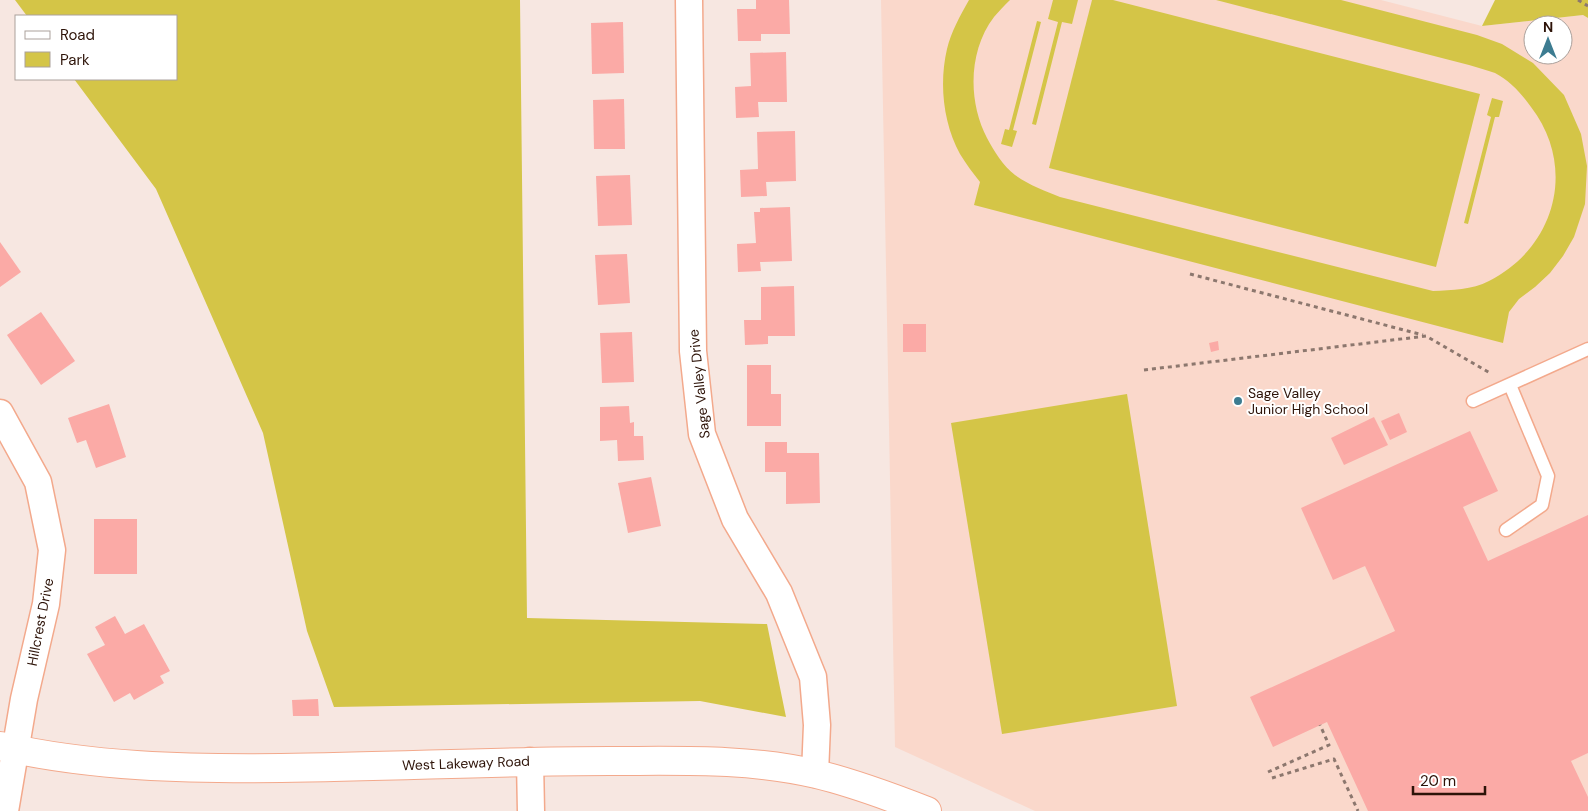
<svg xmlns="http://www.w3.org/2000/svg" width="1588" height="811" font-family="'DM Sans',sans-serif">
  <rect width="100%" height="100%" fill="#f7e7e1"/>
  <path fill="#fad8cb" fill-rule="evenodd" d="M881,0h500l101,26 101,-11 5,3v793h-553l-140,-64zM1533,25h30v30h-30z"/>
  <g fill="#d4c547">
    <path d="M15,0h505l7,618 240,6 19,93 -86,-16 -366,6 -27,-76 -44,-198 -107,-244 -82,-110h102v-63h-149z"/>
    <path d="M969,0h41c-6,6 -11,11 -16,17 -26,34 -26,85 -7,121 7,13 16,28 28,37 14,10 30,16 45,22l373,94c19,-1 39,-1 56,-10 67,-34 88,-114 42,-174 -9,-13 -22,-27 -36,-34 -8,-3 -17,-5 -26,-8l-253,-65h125l136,35 25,9 31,19 31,32 17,39 6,32 -2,38 -11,33 -11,19 -13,17 -15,14 -16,12 -10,13 -6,31 -529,-138 6,-23c-7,-9 -14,-18 -20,-28 -17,-31 -21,-71 -13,-105 4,-17 13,-33 22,-49z"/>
    <path d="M1053,0h25l-6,24 -10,-2 -26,103 -4,-1 26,-102 -10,-3z"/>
    <path d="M1092,0h21l367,94 -44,173 -387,-99z"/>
    <path d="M1495,0h93v18l-5,-3 -101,11z"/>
    <path d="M1037,21l4,1 -28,108 4,1 -5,16 -11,-3 4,-15 4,1z"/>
    <path d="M1492,98l11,3 -4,16h-4l-27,107 -4,-1 27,-106 -4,-2z"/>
    <path d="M1127,394l50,312 -175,28 -51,-311z"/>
  </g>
  <g fill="#fbaaa6">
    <path d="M756,0h33l1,34h-29v7h-23l-1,-32h19z"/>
    <path d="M623,22l1,51 -32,1 -1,-51z"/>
    <path d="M786,52l1,50h-29l1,15 -23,1 -1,-31 16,-1 -1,-33z"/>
    <path d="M624,99l1,50h-31l-1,-49z"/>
    <path d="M795,131l1,50 -30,1 1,14 -26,1 -1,-27 18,-1 -1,-37z"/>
    <path d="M630,175l2,50 -34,1 -2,-50z"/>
    <path d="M790,207l2,54 -32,1 1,9 -23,1 -1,-28 19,-1 -2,-31h6v-4z"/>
    <path d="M0,242l21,30 -21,15z"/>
    <path d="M627,254l3,49 -32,2 -3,-50z"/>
    <path d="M794,286l1,50h-27v8l-23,1 -1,-25h17v-33z"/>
    <path d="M41,312l34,49 -34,24 -34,-50z"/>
    <rect x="903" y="324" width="23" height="28"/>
    <path d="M632,332l2,50 -32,1 -2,-50z"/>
    <path d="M1218,341l1,9 -8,2 -2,-9z"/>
    <path d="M747,365h24v29h10v32h-34z"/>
    <path d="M109,404l17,53 -30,11 -10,-28 -9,3 -9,-25z"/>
    <path d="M629,406l1,17 4,-1v14h9l1,24 -26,1 -1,-21 -17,1v-34z"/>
    <path d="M1399,413l8,19 -17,8 -9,-19z"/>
    <path d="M1374,417l14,28 -44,20 -13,-27z"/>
    <path d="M1470,431l28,60 -35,16 25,54 100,-46v238l-17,8 17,36v14h-220l-41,-89 -54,25 -23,-50 145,-66 -30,-65 -32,14 -32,-72z"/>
    <path d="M765,442h22v11h32l1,50 -34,1v-32h-21z"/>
    <path d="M651,477l10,49 -33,7 -10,-50z"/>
    <rect x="94" y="519" width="43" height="55"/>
    <path d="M115,616l10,18 19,-10 26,47 -10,5 4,7 -30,17 -4,-7 -16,9 -27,-48 18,-9 -10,-18z"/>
    <path d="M318,699l1,17h-26l-1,-16z"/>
  </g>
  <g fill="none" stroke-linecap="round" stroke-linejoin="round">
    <defs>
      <g id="lane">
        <path d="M1473,401l115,-52"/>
        <path d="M1506,530l36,-25 6,-29 -38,-91"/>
      </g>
      <g id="street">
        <path d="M689,0l4,351 9,83 33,85 44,74 34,84 4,48 -2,49"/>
        <path d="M0,413l38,69 14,68 -6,54 -22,95 -19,112"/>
        <path d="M530,761l1,50"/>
      </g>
      <path id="secondary" d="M0,746c92,21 187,23 281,22 109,-1 219,-7 329,-7 68,0 139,-3 206,13 38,9 75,23 111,37"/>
    </defs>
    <use href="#lane" stroke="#f3a98c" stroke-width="15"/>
    <use href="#street" stroke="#f3a98c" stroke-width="29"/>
    <use href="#secondary" stroke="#f3a98c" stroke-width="30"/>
    <g stroke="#8c776e" stroke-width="3" stroke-dasharray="4 4" stroke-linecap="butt">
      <path d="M1578,0l10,6"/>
      <path d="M1190,274l233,61"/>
      <path d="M1144,370l282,-34 64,37"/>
      <path d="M1268,772l61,-27 -9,-20"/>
      <path d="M1272,778l62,-19 24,52"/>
    </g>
    <use href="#lane" stroke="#fff" stroke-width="12"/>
    <use href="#street" stroke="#fff" stroke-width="26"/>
    <use href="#secondary" stroke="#fff" stroke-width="28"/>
  </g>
  <circle fill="#3d7c91" stroke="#fff" stroke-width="2" cx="1238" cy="401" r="5"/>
  <g text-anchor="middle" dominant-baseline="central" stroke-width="4" stroke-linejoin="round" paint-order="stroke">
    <g font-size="14" fill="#2d1308" stroke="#fff">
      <text transform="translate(699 384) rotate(-96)">Sage Valley Drive</text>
      <text transform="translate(40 622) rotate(-79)">Hillcrest Drive</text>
      <text transform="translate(466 763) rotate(-2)">West Lakeway Road</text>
    </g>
    <g font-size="14" fill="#2d1308" stroke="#fff" text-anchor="start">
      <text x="1248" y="393">Sage Valley<tspan x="1248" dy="16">Junior High School</tspan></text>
    </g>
  </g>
  <rect x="15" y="15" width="162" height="65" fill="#ffffff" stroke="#aba19c"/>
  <rect x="25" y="31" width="25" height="8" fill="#ffffff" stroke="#aba19c"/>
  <text x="60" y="40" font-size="15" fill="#2d1308">Road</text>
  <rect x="25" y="52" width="25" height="15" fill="#d4c547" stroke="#aba19c"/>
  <text x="60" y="65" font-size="15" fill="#2d1308">Park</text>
  <g transform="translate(1548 40)"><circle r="24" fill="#ffffff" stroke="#aba19c"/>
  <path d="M0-4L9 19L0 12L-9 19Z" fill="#3d7c91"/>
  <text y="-8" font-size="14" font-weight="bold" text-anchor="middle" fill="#2d1308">N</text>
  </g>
  <path d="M1413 786v8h72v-8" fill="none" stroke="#2d1308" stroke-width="2.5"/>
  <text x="1420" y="786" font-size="15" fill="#2d1308" stroke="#ffffff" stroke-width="4" paint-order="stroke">20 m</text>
</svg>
